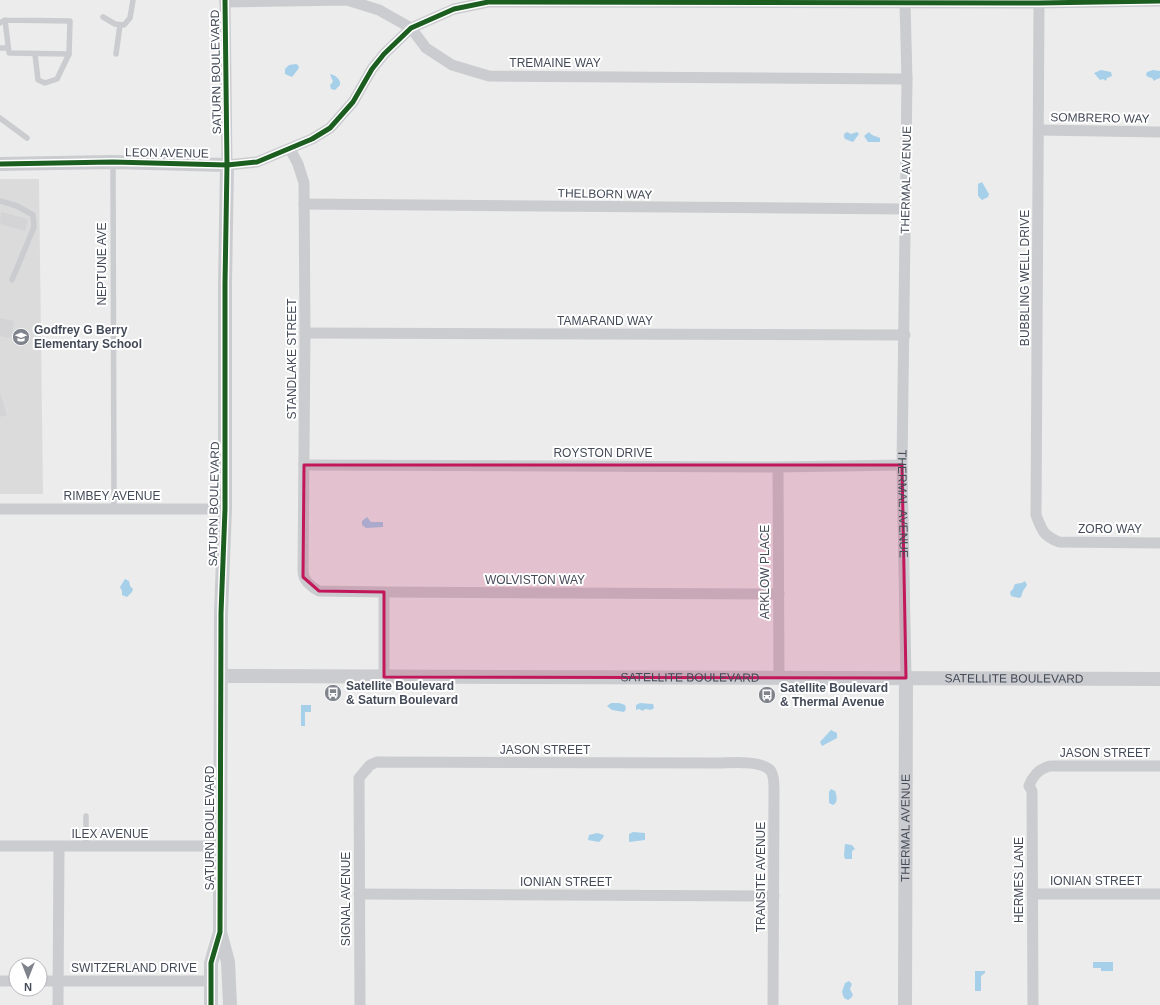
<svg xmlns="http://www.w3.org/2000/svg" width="1160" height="1005" font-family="Arial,sans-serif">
  <rect width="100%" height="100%" fill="#edecec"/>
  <path fill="#dbdbdc" d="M0,179h39l4,315h-43z"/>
  <g fill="#a6cfe9">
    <path d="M296,64l2,1 1,3 -7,9 -7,-3v-5l4,-4z"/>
    <path d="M1101,70l10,2 1,4 -5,2 -1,3 -3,-2 -3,1 -6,-7z"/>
    <path d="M1153,70l7,1v7l-3,1 -3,2 -2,-3 -4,-1 -2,-2 1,-3z"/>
    <path d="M330,74c5,1 11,5 10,11l-5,5 -4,-1 -1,-4 3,-3z"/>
    <path d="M847,132l4,2 6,-2 2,2 -6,8 -8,-3 -1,-2v-3z"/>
    <path d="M869,132l3,3 8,3v4h-12l-4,-6z"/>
    <path d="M982,182l7,12 -1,3 -6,3 -4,-4v-12z"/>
    <path d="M367,517l4,5h12v5l-17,1 -4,-3v-4z"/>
    <path d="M125,579l4,2 1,5 3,3 -1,3 -5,5 -5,-2v-4l-2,-4z"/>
    <path d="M1025,581l2,4 -4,6 -2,6 -2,1 -8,-2 -1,-4 3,-3 2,-5 7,-1z"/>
    <path d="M611,703h8l6,2 1,4 -2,3 -12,-2 -5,-4z"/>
    <path d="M640,703l13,1 1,4 -3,2 -6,-1 -2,2 -4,-2 -3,1v-5z"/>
    <path d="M301,705h10v7h-6v14h-4z"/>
    <path d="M831,730l6,3v5l-15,8 -2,-4z"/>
    <path d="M831,789l4,2c2,5 3,12 -2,14l-4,-2v-11z"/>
    <path d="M633,832l12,1v7l-16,2v-8z"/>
    <path d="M597,833l7,2 -1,3 -4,4 -11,-2 1,-5z"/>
    <path d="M845,844l7,1 3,4 -3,2v8h-7l-1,-4z"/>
    <path d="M1093,962h20v9h-12v-3h-8z"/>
    <path d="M975,971h10v2l-4,3v15h-6z"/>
    <path d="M849,981l3,3 -2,5 3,6 -2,3 -3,2 -4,-2 -2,-6 3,-9z"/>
  </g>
  <g fill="#d4d4d7">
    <path d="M1,212l27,7 -3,12 -25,-7z"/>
    <path d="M0,318l14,3 -3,17 -11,-2z"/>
    <path d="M0,393l7,22 -7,2z"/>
  </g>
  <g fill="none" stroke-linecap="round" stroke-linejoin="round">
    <g stroke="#cacccf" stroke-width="5.5">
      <path d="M103,17l12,7 9,1 6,-7 3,-18"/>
      <path d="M0,23l5,-3 65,1 -1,33 -60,-1 -4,-33"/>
      <path d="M0,48h8"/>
      <path d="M35,54l3,26 7,3 12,-4 12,-25"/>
      <path d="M116,54l4,-29"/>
      <path d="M0,118l27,20"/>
      <path d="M113,162l1,347"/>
      <path d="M0,201l17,5 16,9 1,12 -22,53"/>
      <path d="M86,846v-30"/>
    </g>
    <g stroke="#cacccf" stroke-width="11">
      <path d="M225,0l2,165 30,-3 55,-23 18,-11 23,-26 19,-33 12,-15 27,-26 43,-19 34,-7 551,1 121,-2"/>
      <path d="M225,2l122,-2 32,10 32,18 15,20 26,17 37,11 418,3"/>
      <path id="s1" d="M905,3l2,76 -5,386 4,213"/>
      <path d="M1039,3l-3,512c6,16 8,21 23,27l101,1"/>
      <path d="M1039,130l121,2"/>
      <path d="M290,149l8,15 6,19 1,150 -2,238c0,9 8,16 16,20l65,1 395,2"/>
      <path d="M304,204l601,5"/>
      <path d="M305,333l600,2"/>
      <path d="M304,465l474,2 124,-2"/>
      <path d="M778,467l1,211"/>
      <path d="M0,509h225"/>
      <path d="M384,592v85"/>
      <path d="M0,846h220"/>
      <path d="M359,894l415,2"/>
      <path d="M1032,894h128"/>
      <path d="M0,981h16"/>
      <path d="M40,981h171"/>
      <path d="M58,1005l1,-158"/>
      <path d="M360,1005l-1,-227 11,-13 7,-3 340,1c14,0 43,-3 53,7 4,4 4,13 4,18l-1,217"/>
      <path d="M1033,1005l-1,-214 -3,-5c4,-11 10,-17 21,-20h110"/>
    </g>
    <g stroke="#cacccf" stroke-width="14">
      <path d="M0,164l113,-2 114,3 -2,119v225l-4,104 -1,319 -9,31v42"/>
      <path id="s2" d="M221,676l939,3"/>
      <path d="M220,932l8,30 2,43"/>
      <path id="s3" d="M905,1005l1,-327"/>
    </g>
    <defs>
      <g id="cycleway">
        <path d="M0,164l113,-2 114,3 30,-3 55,-23 18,-11 23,-26 19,-33 12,-15 27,-26 43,-19 34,-7 551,1 121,-2"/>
        <path d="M211,1005v-42l9,-31 1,-319 4,-104v-225l2,-119 -2,-165"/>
      </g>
    </defs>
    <use href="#cycleway" stroke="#fff" stroke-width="8"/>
    <use href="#cycleway" stroke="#1b5e20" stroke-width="5"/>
  </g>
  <path fill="#c2185b" fill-opacity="0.2" stroke="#c2185b" stroke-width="3" stroke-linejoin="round" d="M304,465h598l4,213 -522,-1v-85l-65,-1 -16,-14z"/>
  <defs>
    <symbol id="school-disc" viewBox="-11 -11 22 22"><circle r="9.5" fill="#7f838c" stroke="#fff"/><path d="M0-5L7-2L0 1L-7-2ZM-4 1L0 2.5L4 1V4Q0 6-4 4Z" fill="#fff"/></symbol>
    <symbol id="bus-disc" viewBox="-11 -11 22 22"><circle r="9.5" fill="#7f838c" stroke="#fff"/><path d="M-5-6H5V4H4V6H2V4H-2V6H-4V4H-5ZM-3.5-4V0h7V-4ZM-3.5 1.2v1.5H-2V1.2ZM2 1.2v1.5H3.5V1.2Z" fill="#fff"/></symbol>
  </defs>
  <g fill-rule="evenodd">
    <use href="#school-disc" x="11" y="327" width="20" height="20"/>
    <use href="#bus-disc" x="323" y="683" width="20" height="20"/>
    <use href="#bus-disc" x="757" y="685" width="20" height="20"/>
  </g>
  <g text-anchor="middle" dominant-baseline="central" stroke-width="4" stroke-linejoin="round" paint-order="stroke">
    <g font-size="12" fill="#444b58" stroke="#fff">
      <text x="555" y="63">TREMAINE WAY</text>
      <text transform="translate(216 72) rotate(-91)">SATURN BOULEVARD</text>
      <text transform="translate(1100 118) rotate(1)">SOMBRERO WAY</text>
      <text transform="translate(167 153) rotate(1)">LEON AVENUE</text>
      <text transform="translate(906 180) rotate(-89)">THERMAL AVENUE</text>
      <text transform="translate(605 194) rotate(1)">THELBORN WAY</text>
      <text transform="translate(102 264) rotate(-90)">NEPTUNE AVE</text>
      <text transform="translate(1025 278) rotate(-90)">BUBBLING WELL DRIVE</text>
      <text x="605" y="321">TAMARAND WAY</text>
      <text transform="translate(292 359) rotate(-90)">STANDLAKE STREET</text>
      <text x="603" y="453">ROYSTON DRIVE</text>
      <text x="112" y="496">RIMBEY AVENUE</text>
      <text transform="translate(214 504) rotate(-89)">SATURN BOULEVARD</text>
      <text stroke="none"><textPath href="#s1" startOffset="501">THERMAL AVENUE</textPath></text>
      <text x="1110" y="529">ZORO WAY</text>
      <text transform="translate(765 572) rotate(-90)">ARKLOW PLACE</text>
      <text x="535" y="580">WOLVISTON WAY</text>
      <text stroke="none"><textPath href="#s2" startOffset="469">SATELLITE BOULEVARD</textPath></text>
      <text stroke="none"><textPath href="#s2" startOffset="793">SATELLITE BOULEVARD</textPath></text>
      <text x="545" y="750">JASON STREET</text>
      <text x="1105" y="753">JASON STREET</text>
      <text transform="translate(210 828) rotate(-90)">SATURN BOULEVARD</text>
      <text stroke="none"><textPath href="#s3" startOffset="177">THERMAL AVENUE</textPath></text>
      <text x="110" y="834">ILEX AVENUE</text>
      <text transform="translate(761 877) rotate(-90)">TRANSITE AVENUE</text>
      <text transform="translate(1019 880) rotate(-90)">HERMES LANE</text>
      <text x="1096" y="881">IONIAN STREET</text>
      <text x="566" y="882">IONIAN STREET</text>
      <text transform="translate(346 899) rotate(-90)">SIGNAL AVENUE</text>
      <text x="134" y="968">SWITZERLAND DRIVE</text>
    </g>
    <g font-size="12" font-weight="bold" fill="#444b58" stroke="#fff" text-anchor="start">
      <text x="34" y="330">Godfrey G Berry<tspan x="34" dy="14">Elementary School</tspan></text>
      <text x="346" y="686">Satellite Boulevard<tspan x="346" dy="14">&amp; Saturn Boulevard</tspan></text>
      <text x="780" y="688">Satellite Boulevard<tspan x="780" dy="14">&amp; Thermal Avenue</tspan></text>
    </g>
  </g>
  <g transform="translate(28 977) rotate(180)"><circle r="19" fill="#ffffff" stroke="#b4b7bc"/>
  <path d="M0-3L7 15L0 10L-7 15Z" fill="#7f838c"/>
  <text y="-6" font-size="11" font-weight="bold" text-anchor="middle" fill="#444b58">N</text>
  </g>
</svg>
